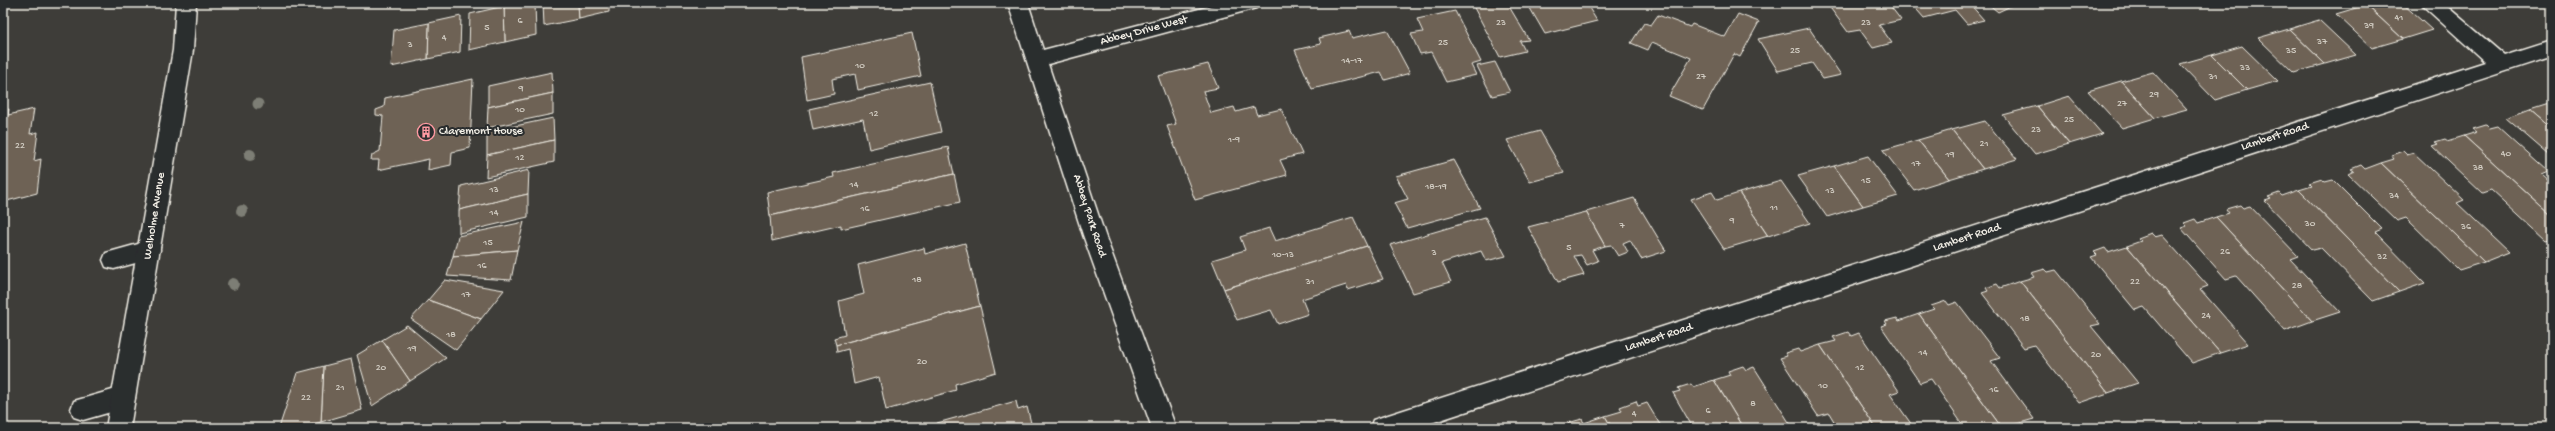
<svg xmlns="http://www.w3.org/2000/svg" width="2555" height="431" font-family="'Gochi Hand',sans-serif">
  <rect width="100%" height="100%" fill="#3e3d39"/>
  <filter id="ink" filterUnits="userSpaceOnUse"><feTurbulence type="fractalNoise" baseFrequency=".025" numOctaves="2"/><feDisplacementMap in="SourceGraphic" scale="8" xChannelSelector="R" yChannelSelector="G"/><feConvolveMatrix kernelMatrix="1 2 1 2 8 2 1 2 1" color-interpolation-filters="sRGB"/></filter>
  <g filter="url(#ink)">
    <g fill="#6e6254" stroke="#f4f1e8">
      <path d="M521,3h14l1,32 -31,7 -1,-36z"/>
      <path d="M543,3h35l1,16 -35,7z"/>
      <path d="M578,3h31v9l-30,7z"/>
      <path d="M1478,3h29l22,37 -9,1 5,10 -25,6 -28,-53z"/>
      <path d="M1527,3h59l11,18 -52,13z"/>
      <path d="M1835,3h53l13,17 -22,5 13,18 -19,5 -13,-18 -12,2 -20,-27z"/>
      <path d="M1911,3h58l15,17 -17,4 -12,-14 -31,8z"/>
      <path d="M1987,3h30l-19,9z"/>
      <path d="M2373,3h29l30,27 -29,9 -37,-34z"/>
      <path d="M2366,5l37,34 -31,9 -36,-34z"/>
      <path d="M504,6l1,36 -36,8 1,-36z"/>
      <path d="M1455,11l26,51 -10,3 5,10 -30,7 -15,-30 -11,2 -9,-20 12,-2 -6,-13z"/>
      <path d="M1738,14l21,8 -19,35 -6,-3 -31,56 -34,-14 22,-38 -39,-16 -4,8 -17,-7 13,-20 7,2 7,-10 32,12 2,-3 33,13z"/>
      <path d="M461,16l-1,36 -32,7 1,-36z"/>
      <path d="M2319,20l37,35 -31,9 -36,-35z"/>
      <path d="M429,23l-1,36 -37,8 3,-37z"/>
      <path d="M1809,28l32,47 -18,4 -11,-16 -34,8 -20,-32z"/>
      <path d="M2289,29l36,35 -31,9 -36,-35z"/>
      <path d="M1387,30l23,43 -25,7 -4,-8 -69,17 -17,-39 26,-6 -2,-6 30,-7 3,7z"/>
      <path d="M912,33l9,43 -63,14 -3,-16 -23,5 2,15 -27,6 -6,-43z"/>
      <path d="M2242,46l36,35 -31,9 -35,-35z"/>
      <path d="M2212,55l35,35 -32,10 -35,-36z"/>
      <path d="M1495,62l15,30 -18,4 -15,-30z"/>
      <path d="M1208,64l10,24 -15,3 8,22 23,-6 2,5 18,-5 3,8 24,-6 21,45 -22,6 7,15 -92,25 -28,-74 9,-2 -18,-48z"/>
      <path d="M552,72l1,21 -65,14v-21z"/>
      <path d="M2153,72l34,37 -32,9 -34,-37z"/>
      <path d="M473,79l-3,69 -18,4 -1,13 -23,5 1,-11 -51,11 1,-10h-8l1,-5 8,-4 3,-35 -7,-1v-5l8,-3 1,-9z"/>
      <path d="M2121,81l34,37 -33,10 -34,-37z"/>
      <path d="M930,82l11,50 -72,17 -6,-30 -50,11 -4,-21z"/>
      <path d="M553,93v21l-66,14 1,-21z"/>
      <path d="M2069,96l33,38 -33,10 -32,-38z"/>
      <path d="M2552,102v26l-22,-19z"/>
      <path d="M2037,106l32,38 -34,10 -32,-39z"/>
      <path d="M9,109l-1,6 26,-6 -4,25 8,-2 -4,29 7,-2 -4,34 -34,9v-91z"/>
      <path d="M2530,109l22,19v27h-3l-43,-37z"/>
      <path d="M553,118l1,22 -67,15v-23z"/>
      <path d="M1985,121l32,38 -34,10 -31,-39z"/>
      <path d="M2486,125l3,3 8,-2 51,46 -7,3 11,10v31l-88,-80 13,-4 -4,-3z"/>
      <path d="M1952,130l31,39 -34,10 -31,-39z"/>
      <path d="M1540,131l24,42 -34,9 -23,-42z"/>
      <path d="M2464,136l88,80v22l-7,2 -54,-50 -9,3 -50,-47 6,-2 -3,-2 10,-3 3,2z"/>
      <path d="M554,140v22l-68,15 1,-22z"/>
      <path d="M1918,140l31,39 -35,11 -31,-40z"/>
      <path d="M948,147l6,27 -184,42 -3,-24 67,-15 -1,-4z"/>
      <path d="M2403,151l4,4 7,-2 50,47 -7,3 52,49 -25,10 -103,-99 13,-4 -3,-4z"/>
      <path d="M1868,156l30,40 -35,10 -29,-40z"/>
      <path d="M1454,160l26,48 -73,20 -13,-25 14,-4 -12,-23z"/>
      <path d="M2381,163l103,99 -25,8 -53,-52 -9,3 -49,-47 6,-3 -3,-2 10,-4 4,4z"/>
      <path d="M1834,166l29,40 -36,11 -29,-41z"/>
      <path d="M529,170l-1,24 -69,16 2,-24z"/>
      <path d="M954,174l6,28 -119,27v-4l-69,16 -2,-25z"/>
      <path d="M2322,179l3,3 8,-2 49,49 -7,3 50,51 -26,9 -100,-102 13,-4 -3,-3z"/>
      <path d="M1781,181l29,42 -42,13 -29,-43z"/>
      <path d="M2299,190l100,102 -26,9 -52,-53 -9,2 -47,-49 6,-2 -3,-2 11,-4 3,3z"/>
      <path d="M1712,192l5,8 22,-7 29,43 -44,13 -33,-50z"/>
      <path d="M528,194v23l-69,16v-23z"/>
      <path d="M1634,198l32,53 -25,8 -11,-19 -7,3 5,9 -10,4 -7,-11 -6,1 -19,-34z"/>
      <path d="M2240,205l3,3 7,-2 48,50 -8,3 50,53 -28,9 -96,-104 13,-4 -3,-4z"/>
      <path d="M1586,212l19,34 -13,4 6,11 -11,4 -6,-10 -7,1 10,19 -26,7 -30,-55z"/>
      <path d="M1353,217l14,29 -143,43 -12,-29 33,-10 -5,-13 29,-9 6,13z"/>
      <path d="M1485,217l21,39 -20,5 -5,-10 -39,12 9,19 -38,11 -23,-48z"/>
      <path d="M2216,217l96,104 -27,10 -49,-55 -10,3 -45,-51 6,-2 -3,-3 11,-4 3,4z"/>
      <path d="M524,222l-7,28 -64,6 5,-20z"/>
      <path d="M2151,233l4,4 7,-2 46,51 -8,3 48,55 -28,9 -93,-107 14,-5 -3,-3z"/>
      <path d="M965,243l15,63 -144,39 -2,-7 11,-3 -6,-34 25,-7 -6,-29 66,-17 1,6z"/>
      <path d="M1367,246l16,33 -35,11 -2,-5 -44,14 6,15 -30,10 -7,-14 -34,10 -13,-31z"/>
      <path d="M2127,246l93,107 -28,10 -48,-56 -9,3 -44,-53 6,-2 -3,-3 11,-4 3,4z"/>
      <path d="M517,250l-6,30 -64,-4 6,-20z"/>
      <path d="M2045,269l3,3 8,-2 44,54 -9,2 47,57 -30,10 -88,-112 14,-4 -3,-4z"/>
      <path d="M445,280l59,10 -23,29 -53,-19z"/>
      <path d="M2020,281l88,112 -29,10 -45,-58 -10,3 -42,-55 6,-2 -2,-3 11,-4 3,4z"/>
      <path d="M428,300l53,19 -25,31 -45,-31z"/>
      <path d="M1946,301l3,4 8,-3 43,56 -9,3 43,58 -32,9 -83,-114 15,-5 -3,-3z"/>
      <path d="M980,306l16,66 -41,12 1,6 -70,20 -7,-33 -25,7 -6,-35 -11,3 -1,-7z"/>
      <path d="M1919,314l83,114h-37l-34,-49 -11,4 -39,-57 6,-2 -2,-3 12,-3 2,3z"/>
      <path d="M407,325l39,33 -36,23 -28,-41z"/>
      <path d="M1848,332l3,4 8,-3 40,58 -9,3 24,34h-38l-56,-83 16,-4 -3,-4z"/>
      <path d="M382,340l28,41 -38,25 -15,-51z"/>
      <path d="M1820,345l56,83h-38l-9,-15 -11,3 -38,-58 7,-2 -2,-3 13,-4 2,3z"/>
      <path d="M351,359l11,51 -41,12 3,-56z"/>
      <path d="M324,366l-3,56 -20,6h-22l18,-55z"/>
      <path d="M1743,366l3,4 8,-3 38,60 -49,1 -29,-48 16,-5 -2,-4z"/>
      <path d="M1714,380l29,48h-50l-20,-35 7,-2 -2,-3 13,-4 2,3z"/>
      <path d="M1016,401l2,9 9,-3 5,20 -94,1 -1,-5z"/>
      <path d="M1636,401l2,5 9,-3 15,25h-50l-7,-12 17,-5 -2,-4z"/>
      <path d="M1605,416l7,12h-45l3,-1 -2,-4 14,-4 2,4z"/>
    </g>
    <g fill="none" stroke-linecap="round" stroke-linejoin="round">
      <defs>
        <g id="service">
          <path d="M149,241l8,2 3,7 -3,7 -43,12 -8,-2 -3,-7 3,-7z"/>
          <path d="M123,387l9,3 3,8 -3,8 -49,14 -9,-3 -3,-8 3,-8z"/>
        </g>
        <g id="minor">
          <path d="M176,3h20l-3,47 -63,378h-24l67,-378z"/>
          <path d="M1008,3h20l15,47 179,-47h37l-3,5 -7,2 -201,54 57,171 71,193h-24l-69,-193z"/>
          <path d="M2420,3h23l62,53 47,-15v15l-1136,372h-46l3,-8 9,-3 1103,-355z"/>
        </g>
      </defs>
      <use href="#service" stroke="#f4f1e8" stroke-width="3"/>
      <use href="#minor" stroke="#f4f1e8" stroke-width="3"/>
      <use href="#service" fill="#2a2d2e" fill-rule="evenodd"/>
      <use href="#minor" fill="#2a2d2e" fill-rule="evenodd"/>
    </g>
    <g fill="#7d7e74">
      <circle cx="258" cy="104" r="5.5"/>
      <circle cx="250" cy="155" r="6"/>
      <circle cx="242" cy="211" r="6"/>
      <circle cx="233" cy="284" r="6"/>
    </g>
  </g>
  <defs>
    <symbol id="building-ring" viewBox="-11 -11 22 22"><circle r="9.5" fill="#2a2d2e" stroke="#ff9aa2" stroke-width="1.5"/><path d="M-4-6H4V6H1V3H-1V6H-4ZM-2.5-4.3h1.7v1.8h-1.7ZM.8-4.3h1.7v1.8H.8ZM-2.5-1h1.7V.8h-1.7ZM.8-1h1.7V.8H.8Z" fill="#ff9aa2"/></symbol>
  </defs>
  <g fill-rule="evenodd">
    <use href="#building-ring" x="416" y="122" width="20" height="20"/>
  </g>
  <g text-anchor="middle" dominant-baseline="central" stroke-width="4" stroke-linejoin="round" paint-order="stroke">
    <g font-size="10" fill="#d2cdc3">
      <text x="2399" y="18">41</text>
      <text x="520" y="21">6</text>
      <text x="1501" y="23">23</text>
      <text x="1866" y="23">23</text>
      <text x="2369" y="26">39</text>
      <text x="487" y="28">5</text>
      <text x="444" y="38">4</text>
      <text x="2322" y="42">37</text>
      <text x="1443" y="43">25</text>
      <text x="410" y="45">3</text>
      <text x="1795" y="51">25</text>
      <text x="2291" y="51">35</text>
      <text x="1352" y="61">14-17</text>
      <text x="860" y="66">10</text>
      <text x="2245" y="68">33</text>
      <text x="1701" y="77">27</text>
      <text x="2213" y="77">31</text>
      <text x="521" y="89">9</text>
      <text x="2154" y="95">29</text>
      <text x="2122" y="104">27</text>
      <text x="520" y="110">10</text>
      <text x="874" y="114">12</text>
      <text x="2069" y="120">25</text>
      <text x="2036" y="130">23</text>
      <text x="1234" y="140">1-9</text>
      <text x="1984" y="144">21</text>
      <text x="20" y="146">22</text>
      <text x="2506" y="154">40</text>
      <text x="1950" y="155">19</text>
      <text x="520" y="158">12</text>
      <text x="1916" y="164">17</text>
      <text x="2478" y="168">38</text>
      <text x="1866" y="181">15</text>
      <text x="854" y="185">14</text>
      <text x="1436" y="187">18-19</text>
      <text x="494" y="190">13</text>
      <text x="1830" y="191">13</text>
      <text x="2394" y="196">34</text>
      <text x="1774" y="208">11</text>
      <text x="865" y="209">16</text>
      <text x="494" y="213">14</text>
      <text x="1732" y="221">9</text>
      <text x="2310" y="224">30</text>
      <text x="1622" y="226">7</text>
      <text x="2466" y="227">36</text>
      <text x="488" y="243">15</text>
      <text x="1569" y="248">5</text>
      <text x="2225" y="252">26</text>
      <text x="1434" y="253">3</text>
      <text x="1283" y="255">10-13</text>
      <text x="2382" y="257">32</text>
      <text x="482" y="266">16</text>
      <text x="917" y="280">18</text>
      <text x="1310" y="282">31</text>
      <text x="2135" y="282">22</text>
      <text x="2297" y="286">28</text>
      <text x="466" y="295">17</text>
      <text x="2206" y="316">24</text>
      <text x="2025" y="319">18</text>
      <text x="451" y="335">18</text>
      <text x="412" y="349">19</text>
      <text x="1923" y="353">14</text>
      <text x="2096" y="355">20</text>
      <text x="922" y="362">20</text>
      <text x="381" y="368">20</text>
      <text x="1860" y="368">12</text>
      <text x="1823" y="386">10</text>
      <text x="340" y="388">21</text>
      <text x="1994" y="390">16</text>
      <text x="306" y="398">22</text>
      <text x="1753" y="404">8</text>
      <text x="1708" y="411">6</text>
      <text x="1634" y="414">4</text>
    </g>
    <g font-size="12" fill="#f4f1e8" stroke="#2a2d2e">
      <text transform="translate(1144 31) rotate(-15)">Abbey Drive West</text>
      <text transform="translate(2275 137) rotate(-18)">Lambert Road</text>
      <text transform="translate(155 216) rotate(-81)">Welholme Avenue</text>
      <text transform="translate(1089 216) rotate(72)">Abbey Park Road</text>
      <text transform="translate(1967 238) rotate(-18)">Lambert Road</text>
      <text transform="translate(1659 338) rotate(-18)">Lambert Road</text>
    </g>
    <g font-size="12" fill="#f4f1e8" stroke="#2a2d2e" text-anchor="start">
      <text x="439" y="132">Claremont House</text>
    </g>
  </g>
  <rect width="2555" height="431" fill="none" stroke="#2a2d2e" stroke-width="16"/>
  <rect x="8" y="8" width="2539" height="415" fill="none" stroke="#f4f1e8" stroke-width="1.5" filter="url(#ink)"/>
</svg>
